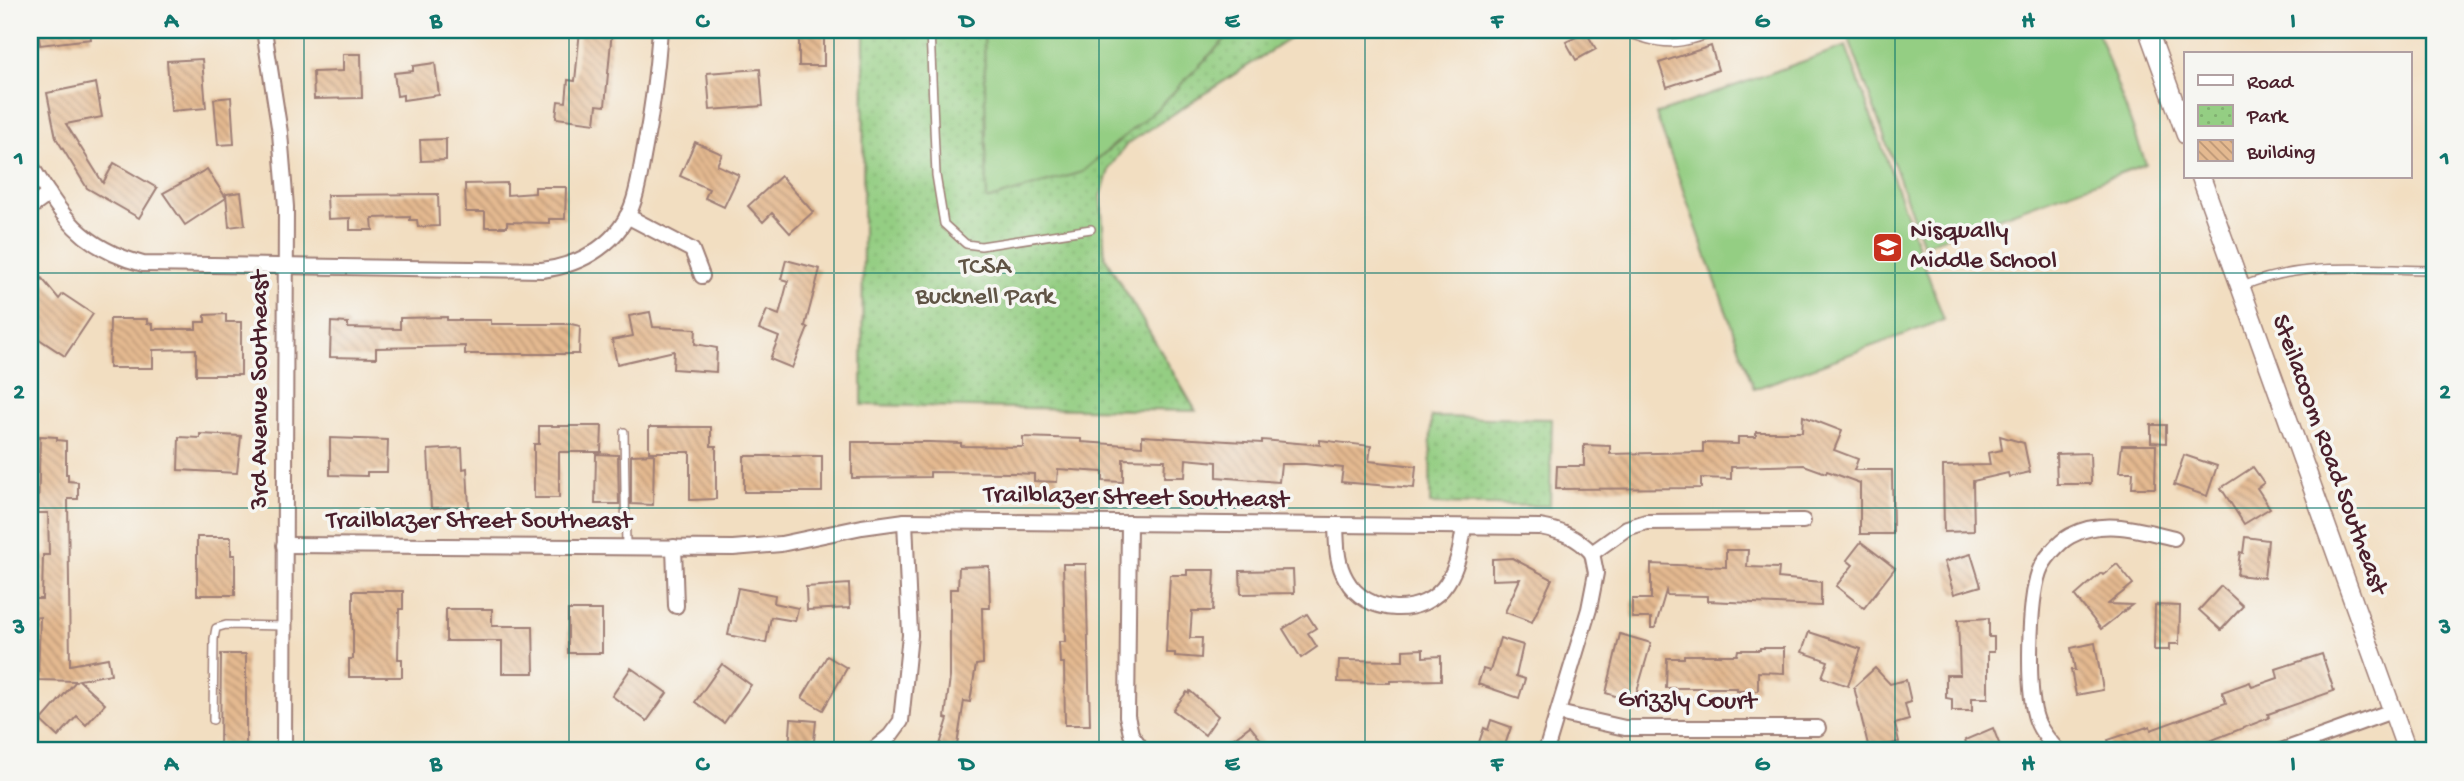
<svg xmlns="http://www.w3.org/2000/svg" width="2464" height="781" font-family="'Gochi Hand',sans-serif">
  <defs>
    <pattern id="park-dots" width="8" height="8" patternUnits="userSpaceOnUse" patternTransform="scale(1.75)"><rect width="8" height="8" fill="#94ce83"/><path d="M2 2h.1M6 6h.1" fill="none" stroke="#81b071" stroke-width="1.8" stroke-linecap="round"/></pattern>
    <pattern id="building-back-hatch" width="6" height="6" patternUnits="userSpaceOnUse" patternTransform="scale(1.75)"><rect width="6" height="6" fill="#e4b990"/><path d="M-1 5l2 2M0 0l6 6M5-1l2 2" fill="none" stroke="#bb9676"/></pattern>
  </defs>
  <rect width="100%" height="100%" fill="#f6f6f2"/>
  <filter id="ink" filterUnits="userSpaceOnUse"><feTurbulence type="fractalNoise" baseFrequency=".0143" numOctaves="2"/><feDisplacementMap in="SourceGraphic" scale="14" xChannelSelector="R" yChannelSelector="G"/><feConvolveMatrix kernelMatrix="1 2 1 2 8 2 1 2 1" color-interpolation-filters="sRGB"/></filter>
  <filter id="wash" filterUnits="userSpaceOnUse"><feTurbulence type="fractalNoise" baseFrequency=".00686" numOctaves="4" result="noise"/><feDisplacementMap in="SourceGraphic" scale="28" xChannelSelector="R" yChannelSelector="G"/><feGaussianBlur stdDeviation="1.57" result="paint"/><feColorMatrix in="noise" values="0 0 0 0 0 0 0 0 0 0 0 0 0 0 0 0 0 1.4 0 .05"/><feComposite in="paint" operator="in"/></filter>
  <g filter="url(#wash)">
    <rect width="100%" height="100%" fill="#f2dec1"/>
    <g fill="url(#park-dots)" stroke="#6f7657" stroke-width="2">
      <path d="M864,30h439l-176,114 -17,23 -9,29 4,61 91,154 -334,-6z"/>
      <path d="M1431,417l121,2 -2,87 -120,-2z"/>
    </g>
    <g fill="#94ce83" stroke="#6f7657" stroke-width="2">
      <path d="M984,30h250l-75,77 -77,65 -95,28z"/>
      <path d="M1846,30h251l49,134 -223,81z"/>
      <path d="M1846,46l98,274 -190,69 -98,-275z"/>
    </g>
    <g id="blocks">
      <g fill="url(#building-back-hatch)">
        <path d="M38,30h52l1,9 -51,6z"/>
        <path d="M580,30h32l-7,76 -8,-1 -2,18 -39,-5 2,-17 8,1 2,-22 7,1z"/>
        <rect x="799" y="30" width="25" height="36"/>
        <path d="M1586,32l10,17 -20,11 -10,-18z"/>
        <path d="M1711,46l7,24 -51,17 -8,-24z"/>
        <path d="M343,54h18l1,44 -48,1 -1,-27 30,-1z"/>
        <path d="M202,59l4,49 -35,3 -4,-50z"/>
        <path d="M435,63l4,32 -36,5v-5l-6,1 -3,-23 19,-2v-5z"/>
        <path d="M760,69l3,37 -53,4 -3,-37z"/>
        <path d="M96,83l6,34 -36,7 37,59 11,-20 43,25 -18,30 -52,-30 -31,-50 -9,-45z"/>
        <path d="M231,97l3,47 -16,1 -4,-46z"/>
        <path d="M446,139v21l-25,1 -1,-21z"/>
        <path d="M695,142l27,12 -5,11 22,10 -15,32 -19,-9 4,-9 -29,-13z"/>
        <path d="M207,169l19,29 -41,27 -22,-32z"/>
        <path d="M781,176l32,36 -23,21 -18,-20 -9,9 -15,-16z"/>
        <path d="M507,183v12l28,-2v-6h31l-1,32h-16v4l-42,-1v5h-22v-15h-19l-1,-28z"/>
        <path d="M241,192l4,33 -16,2 -3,-33z"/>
        <path d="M438,194l1,32 -21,1 -1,-7h-7v-3l-38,1 1,12h-23v-12l-22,1 -1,-24z"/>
        <path d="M786,260l34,9 -15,57 3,2 -16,40 -22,-9 9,-22 -20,-8 8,-19 12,5 9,-34 -7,-2z"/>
        <path d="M30,264l29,35 4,-5 30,20 -28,42 -35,-23z"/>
        <path d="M650,312l3,15 43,2 -1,15 22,4 -1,24 -43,-3 1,-18 -57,13 -5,-24 21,-4 -4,-20z"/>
        <path d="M226,314v8h15v53h-45v-26l-43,1v18h-44l1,-49h37v4l6,1v5h43v-7h9v-7z"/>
        <path d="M447,317v3h44v4h80l9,2 -1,28h-114v-8l-89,2v10l-46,-1 1,-35 17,1v5l52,1v-11z"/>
        <path d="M1803,416l39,15 -8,19 24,9 -4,11h38l1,64h-33v-51l-33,-12 -1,2 -22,-8 -73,2v12l-30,-1v10l-145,1 1,-23h27v-21l26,1v8l93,-2v-9l35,1v-7h18v-5h46z"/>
        <path d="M2151,425h15v18l-15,-1z"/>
        <path d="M539,426h63l-1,26h-42v46h-25v-54h5z"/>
        <path d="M649,427h62v19h5v53l-26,1v-48h-41z"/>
        <path d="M200,434l41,2 -4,37 -59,-3 1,-33 21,1z"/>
        <path d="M40,436l17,1v3l9,1v33h2v7l10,1v17h-10l2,166 38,-7 3,16 -32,6 26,24 -19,21 -9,-9 -19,21 -17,-16 35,-40 -38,-1 2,-63 -10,1v-19h12l1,-44h6l-1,-42h-10z"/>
        <path d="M1142,436l120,7v-3l58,5v-5l51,6 -2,15 47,5 -2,22 -73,-6 2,-14 -38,-4h-24l-2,18 -62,-5v-15l-31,-3 -1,18h-21l1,-17 -42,-1v23l-20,-1v-9l-45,-3 -1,13 -23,-1v-7l-21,-1 -83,-1v5l-78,1v-36h77l32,1v3l62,1v-10l58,2v3l61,4z"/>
        <path d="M2000,436l24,7 6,29 -21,5 -1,-4 -35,8 1,50 -30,1 -1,-66 47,-1 -2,-12 14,-3z"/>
        <path d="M330,438l58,2 -1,32h-20v4l-37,-1z"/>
        <path d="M2122,445h34l-1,43h-23l1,-16h-14z"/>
        <path d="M462,448l1,21 4,-1 2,39 -38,1 -3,-58z"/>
        <path d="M2090,453l1,31h-34l-1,-30z"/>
        <path d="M596,454l22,1 1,49h-24z"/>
        <path d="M654,454l-1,51 -22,-1v-49z"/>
        <path d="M2184,455l33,11 -10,30 -33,-11z"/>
        <rect x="744" y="456" width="78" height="36"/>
        <path d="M2253,467l11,16 -7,5 13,20 -26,16 -23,-36z"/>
        <path d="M197,537h34v18h4v40h-38z"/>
        <path d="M2245,537l23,3 -4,38 -27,-3 3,-23 3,1z"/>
        <path d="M1861,542l34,26 -31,40 -28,-22 17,-21 -6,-5z"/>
        <path d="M1726,550h22l-1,17 32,1 -1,10 43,4v24l-113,-5v-5l-41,-1 -1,-4 -11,37h-4v-10h-19v-19h19v-35l75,3z"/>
        <path d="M1971,554l10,32 -27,8 -10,-32z"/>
        <path d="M1512,558l40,21 -20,43 -27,-10 15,-33 -28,1v-21z"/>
        <path d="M1063,564h23l4,161h-25l-1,-62h-4l-1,-21h6z"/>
        <path d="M2117,564l16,20 -25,20 24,1 -31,24 -26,-33 26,-23 2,2z"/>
        <path d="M989,566l1,42h-8l1,56 -7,1 -6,37 -6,-1 -8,50h-18l10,-32 -3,-1 5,-41v-88h8l1,-22z"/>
        <path d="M1187,570h28l-2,41h-21l-2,27h12l-1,20 -26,-2v-3h-9l4,-78h17z"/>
        <path d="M1293,570l1,23 -53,1 -1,-23z"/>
        <path d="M849,584l1,24 -43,2 -1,-23z"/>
        <path d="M2221,586l22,20 -22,24 -22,-20z"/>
        <path d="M738,588l37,7 -1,8 24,5 -3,13 -24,-4 -5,26 -38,-8z"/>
        <path d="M353,591h50v18h-4l-1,50h4v18h-53v-18h4z"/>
        <path d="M2155,605l25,1 -1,38h-10v6h-15z"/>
        <path d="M446,609h46v17h41l1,47h-32v-32h-56z"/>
        <rect x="568" y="610" width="34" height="43"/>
        <path d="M1307,614l9,14 -8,5 9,14 -16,11 -18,-29z"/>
        <path d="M1989,618v19h5v15h-6v46h-16v13h-20v-12l-6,-1v-23h14l-2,-55z"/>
        <path d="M1809,632l52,17 -13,37 -26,-9 6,-16 -26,-9z"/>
        <path d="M1620,634l31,9 -17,59 -28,-9z"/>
        <path d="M1500,638l23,7 -7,31 9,3 -6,19 -41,-14 5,-15 7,2z"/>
        <path d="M2095,643l8,47 -27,5 -5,-25h4l-4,-22z"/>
        <path d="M1760,648h24v25l-26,-1v19h-21v-3h-71l1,-30h17v-3h53l1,-5h22z"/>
        <path d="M1423,649v8l18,-1v24l-51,1v2l-52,-1 1,-22 64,1v-11z"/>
        <path d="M221,654h25v97h-26z"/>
        <path d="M2322,654l12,37 -66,23 1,4 -85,33h-72l-4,-11 42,-14 1,4 75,-27 -4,-11 28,-10 2,5 26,-9 -2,-9z"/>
        <path d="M827,656l20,12 -24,42 -21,-12z"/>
        <path d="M722,664l29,21 -27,38 -29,-21z"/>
        <path d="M631,668l36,25 -20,28 -35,-25z"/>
        <path d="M1875,668l15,16 16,-4 5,22 -6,2 4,16 -14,4 4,18 -30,7 -15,-62z"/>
        <path d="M1190,691l28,25 -13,19 -32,-25 14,-18 2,2z"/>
        <path d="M791,719l25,2 -3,30h-24z"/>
        <path d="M1491,720l20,7 -6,18 -3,6h-26l8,-23 4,2z"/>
        <path d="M1250,726l20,25h-53z"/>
        <path d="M1993,728l9,23h-33l-4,-11z"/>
      </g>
    </g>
  </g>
  <g filter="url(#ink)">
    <use href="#blocks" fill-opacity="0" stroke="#9e7e76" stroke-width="2"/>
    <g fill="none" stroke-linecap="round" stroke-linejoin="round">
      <defs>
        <g id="service">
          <path d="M930,30l6,145 8,49 22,20 15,2 110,-17"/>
          <path d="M1621,30c44,19 57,15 101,0"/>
          <path d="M2241,287c60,-27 129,-17 193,-17"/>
          <path d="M624,432l2,115"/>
          <path d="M213,720l1,-81 2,-11 10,-3 58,1"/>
        </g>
        <g id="minor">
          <path d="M264,30l16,103 6,74 -2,544"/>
          <path d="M30,164c31,51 51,84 113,100l399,6c41,-5 79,-28 92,-70 5,-16 7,-32 10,-48 8,-40 13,-81 16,-122"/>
          <path d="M30,208l19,-14"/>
          <path d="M627,216l65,34 10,26"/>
          <path d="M1129,523l-2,193 4,18 12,17"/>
          <path d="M1336,526c1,19 0,36 10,53 20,37 78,39 101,4 11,-17 14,-36 17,-56"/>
          <path d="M284,545l449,3 48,-4 81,-17 43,-6 635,6c22,4 37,10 52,26"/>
          <path d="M674,547l2,59"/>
          <path d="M1592,553l35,-25 19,-6 157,-1"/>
          <path d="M1558,713l67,15h193"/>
          <path d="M872,751l18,-15 11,-15 9,-86 -5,-114"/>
          <path d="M1546,751l43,-142 7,-36 -4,-20"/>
          <path d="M2058,751c-8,-9 -17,-19 -21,-30 -11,-28 -8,-120 2,-149 4,-12 20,-30 31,-36 33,-18 70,-6 104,2"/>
          <path d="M2281,751l111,-40"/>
        </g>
        <g id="tertiary">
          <path d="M2148,30l38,105"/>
          <path d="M2201,177l206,574"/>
        </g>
      </defs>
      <use href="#service" stroke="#9e7e76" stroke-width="10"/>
      <use href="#minor" stroke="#9e7e76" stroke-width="18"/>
      <use href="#tertiary" stroke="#9e7e76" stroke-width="21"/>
      <use href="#service" stroke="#fff" stroke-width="7"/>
      <use href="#minor" stroke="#fff" stroke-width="14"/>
      <use href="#tertiary" stroke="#fff" stroke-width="18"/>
    </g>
  </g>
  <path fill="none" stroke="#0f766e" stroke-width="2" stroke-opacity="0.55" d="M304,30v721M569,30v721M834,30v721M1099,30v721M1365,30v721M1630,30v721M1895,30v721M2160,30v721M30,273h2404M30,508h2404"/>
  <defs>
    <symbol id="school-square" viewBox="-11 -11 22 22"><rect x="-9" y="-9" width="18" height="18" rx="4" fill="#c8321e" stroke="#f6f6f2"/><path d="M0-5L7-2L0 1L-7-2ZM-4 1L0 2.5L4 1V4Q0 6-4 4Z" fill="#fff"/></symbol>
  </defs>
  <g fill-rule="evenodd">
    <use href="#school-square" x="1870" y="230" width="35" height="35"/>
  </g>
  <g text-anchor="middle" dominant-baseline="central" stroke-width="7" stroke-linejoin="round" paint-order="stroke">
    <g font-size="26" fill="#4a1f2b" stroke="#f6f6f2" text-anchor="start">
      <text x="1910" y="232">Nisqually<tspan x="1910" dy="30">Middle School</tspan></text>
    </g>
    <g font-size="26" fill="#605445" stroke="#f6f6f2">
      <text x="985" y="268">TCSA<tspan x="985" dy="30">Bucknell Park</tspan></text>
    </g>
    <g font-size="26" fill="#4a1f2b" stroke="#f6f6f2">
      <text transform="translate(261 390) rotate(-90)">3rd Avenue Southeast</text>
      <text transform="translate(2328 455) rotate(70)">Steilacoom Road Southeast</text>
      <text transform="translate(1136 499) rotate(1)">Trailblazer Street Southeast</text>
      <text x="479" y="522">Trailblazer Street Southeast</text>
      <text transform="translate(1687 702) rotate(1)">Grizzly Court</text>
    </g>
  </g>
  <rect width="2464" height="781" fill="none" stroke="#f6f6f2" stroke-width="77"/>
  <rect x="2184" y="52" width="228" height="126" fill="#f6f6f2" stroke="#b1a0a2" stroke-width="2"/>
  <rect x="2198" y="75" width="35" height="10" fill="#ffffff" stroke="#b1a0a2" stroke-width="2"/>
  <text x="2247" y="88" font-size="21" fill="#4a1f2b">Road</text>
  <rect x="2198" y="105" width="35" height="21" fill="url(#park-dots)" stroke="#b1a0a2" stroke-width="2"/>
  <text x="2247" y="122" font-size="21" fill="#4a1f2b">Park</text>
  <rect x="2198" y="140" width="35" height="21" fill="url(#building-back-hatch)" stroke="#b1a0a2" stroke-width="2"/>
  <text x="2247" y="158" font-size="21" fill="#4a1f2b">Building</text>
  <rect x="38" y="38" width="2388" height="704" fill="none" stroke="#0f766e" stroke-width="2.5"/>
  <g font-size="23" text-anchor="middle" font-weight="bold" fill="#0f766e">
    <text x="171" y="27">A</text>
    <text x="436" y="27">B</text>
    <text x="702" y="27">C</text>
    <text x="967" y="27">D</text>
    <text x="1232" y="27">E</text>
    <text x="1497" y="27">F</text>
    <text x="1762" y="27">G</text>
    <text x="2028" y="27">H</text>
    <text x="2293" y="27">I</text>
    <text x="19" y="164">1</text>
    <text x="2445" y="164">1</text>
    <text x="19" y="398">2</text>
    <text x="2445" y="398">2</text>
    <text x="19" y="633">3</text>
    <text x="2445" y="633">3</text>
    <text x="171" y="770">A</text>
    <text x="436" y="770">B</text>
    <text x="702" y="770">C</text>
    <text x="967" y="770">D</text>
    <text x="1232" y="770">E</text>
    <text x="1497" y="770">F</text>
    <text x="1762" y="770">G</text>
    <text x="2028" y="770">H</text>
    <text x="2293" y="770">I</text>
  </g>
</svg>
